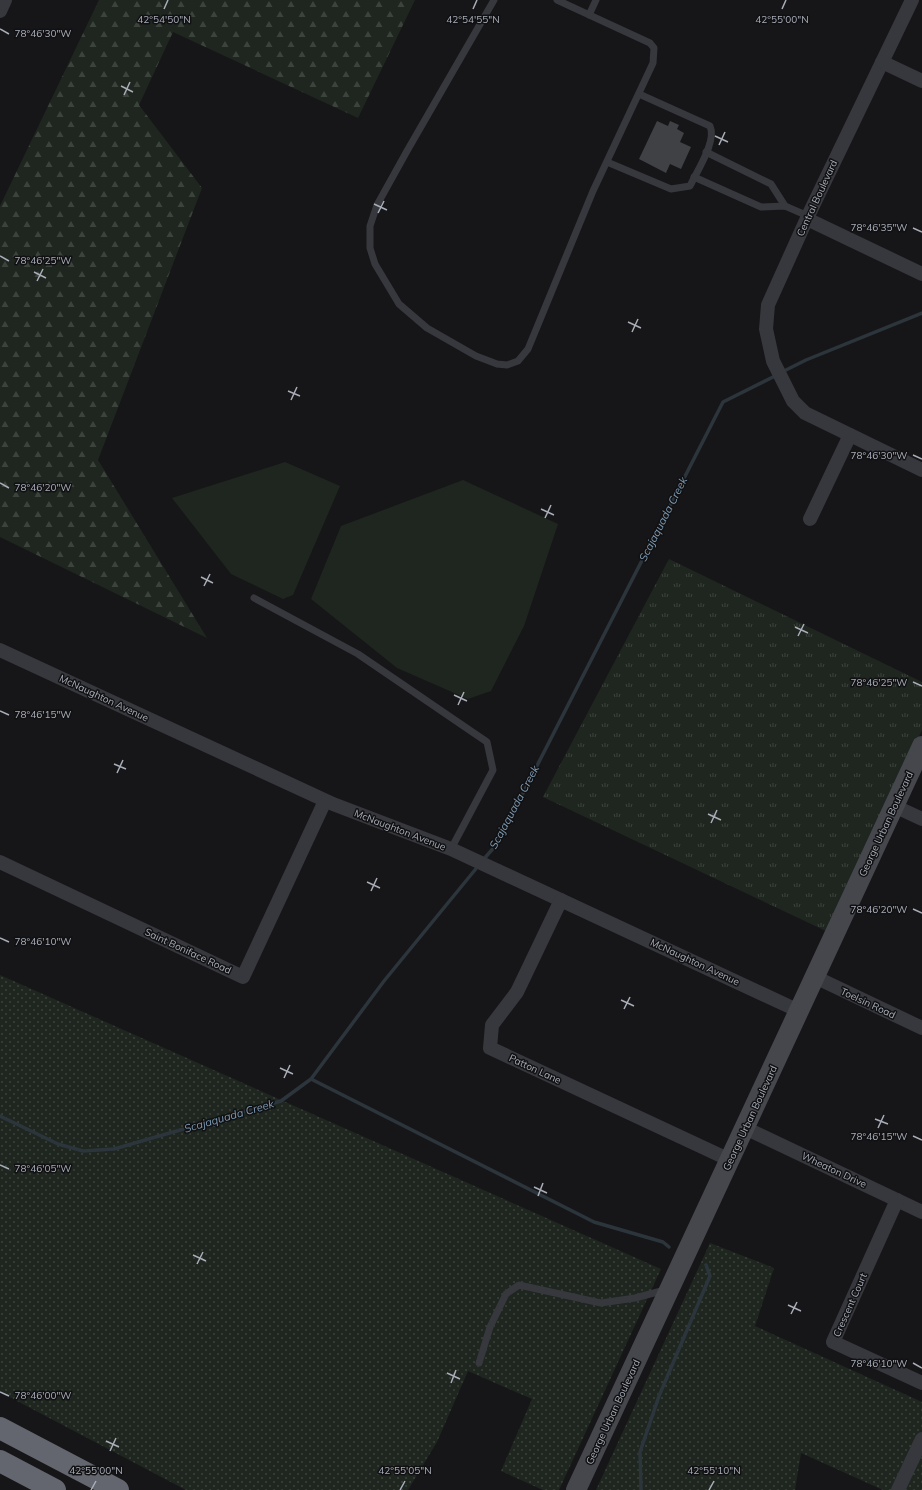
<svg xmlns="http://www.w3.org/2000/svg" width="922" height="1490" font-family="Mulish,sans-serif">
  <defs>
    <pattern id="grass-dots" width="8" height="8" patternUnits="userSpaceOnUse"><rect width="8" height="8" fill="#1e261f"/><path d="M2 2h.1M6 6h.1" fill="none" stroke="#3c433d" stroke-width="1.8" stroke-linecap="round"/></pattern>
    <pattern id="forest-firs" width="22" height="20" patternUnits="userSpaceOnUse"><rect width="22" height="20" fill="#1e261f"/><path d="M5 1l3.5 6h-7zM16 11l3.5 6h-7z" fill="#3c433d"/></pattern>
    <pattern id="park-tufts" width="24" height="20" patternUnits="userSpaceOnUse"><rect width="24" height="20" fill="#1e261f"/><path d="M3 7l-1-3M5 7V3M7 7l1-3M15 17l-1-3M17 17v-4M19 17l1-3" fill="none" stroke="#3c433d"/></pattern>
  </defs>
  <rect width="100%" height="100%" fill="#161618"/>
  <g fill="url(#grass-dots)">
    <path d="M0,975l661,294 -102,221h-16l-42,-19 31,-72 -64,-28 -31,71 -29,48h-222l-186,-98z"/>
    <path d="M710,1243l64,25 -19,58 167,76v88h-39l-82,-37 -6,37h-199z"/>
  </g>
  <path fill="url(#forest-firs)" d="M99,0h316l-57,118 -185,-86 -34,73 63,83 -104,272 109,178 -207,-101v-331z"/>
  <path fill="url(#park-tufts)" d="M669,559l253,123v48l-94,202 -285,-135z"/>
  <g fill="#1e261f">
    <path d="M285,462l55,24 -47,109 -10,4 -52,-25 -59,-76z"/>
    <path d="M463,480l95,44 -34,102 -33,65 -23,8 -71,-31 -86,-69 30,-73z"/>
  </g>
  <g fill="none" stroke-linecap="round" stroke-linejoin="round">
    <g stroke="#2c353c" stroke-width="3.5">
      <path d="M782,372l24,-12 116,-47"/>
      <path d="M483,860l14,-16 226,-442 54,-27"/>
      <path d="M311,1079l283,143 69,20 6,5"/>
      <path d="M0,1116l58,28 25,7 31,-2 167,-48 30,-22 73,-98 95,-116"/>
      <path d="M641,1490l-1,-38 19,-56 51,-120 -4,-11"/>
    </g>
  </g>
  <path fill="#404145" d="M657,121l11,5 2,-5 9,4 -2,4 7,4 -4,9 11,5 -10,22 -11,-5 -4,9 -27,-14z"/>
  <g fill="none" stroke-linecap="round" stroke-linejoin="round">
    <g stroke="#37383d" stroke-width="7">
      <path d="M494,0l-87,151 -30,54 -7,21v22l5,16 24,40 28,24 49,28 21,8 10,1 11,-4 10,-12 65,-158 60,-128 1,-15 -4,-5 -93,-43"/>
      <path d="M589,15l7,-15"/>
      <path d="M706,152l65,32 14,22"/>
      <path d="M607,162l64,27 19,-3c7,-15 27,-45 20,-60l-71,-32"/>
      <path d="M694,177l67,30 24,-1 23,10"/>
      <path d="M254,598l104,56 129,88 6,28 -42,79"/>
      <path d="M479,1363l11,-36 16,-33 13,-9 82,18 34,-5 30,-8"/>
    </g>
    <g stroke="#37383d" stroke-width="14">
      <path d="M912,0l-104,216 -40,89 -2,24 7,32 20,40 12,12 117,57"/>
      <path d="M0,11l5,-11"/>
      <path d="M882,62l40,19"/>
      <path d="M807,219l115,55"/>
      <path d="M810,519l40,-84"/>
      <path d="M0,650l333,154 118,45 348,162"/>
      <path d="M894,806l28,13"/>
      <path d="M0,862l243,115 82,-176"/>
      <path d="M561,900l-44,92 -25,33 -2,23 240,112"/>
      <path d="M815,977l107,51"/>
      <path d="M745,1128l177,84"/>
      <path d="M897,1200l-64,142 89,41"/>
      <path d="M898,1490l24,-51"/>
    </g>
    <path stroke="#45474d" stroke-width="20" d="M576,1490l346,-744"/>
    <g stroke="#63666e" stroke-width="22">
      <path d="M0,1428l118,62"/>
      <path d="M0,1461l55,29"/>
    </g>
  </g>
  <path fill="none" stroke="#a8adb8" stroke-width="1.5" d="M164,9l4,-9M473,9l4,-9M782,9l4,-9M0,29l9,5M121,86l12,6M124,95l6,-13M715,136l13,6M719,145l6,-13M374,204l13,6M378,213l6,-12M913,228l9,4M0,256l9,5M34,272l12,6M37,281l6,-12M628,322l13,6M632,332l6,-13M288,391l12,5M291,400l6,-13M913,455l9,4M0,483l9,5M541,509l13,6M545,518l6,-13M201,577l12,6M204,586l6,-12M795,627l13,6M798,636l6,-12M913,682l9,4M454,695l13,6M458,705l6,-13M0,711l9,4M114,764l12,5M117,773l6,-13M708,814l13,6M711,823l6,-13M367,882l13,6M371,891l6,-13M913,909l9,4M0,938l9,4M621,1000l13,6M624,1009l6,-12M280,1068l13,6M284,1078l6,-13M875,1119l13,5M878,1128l6,-13M913,1136l9,4M0,1165l9,4M534,1187l13,6M538,1196l5,-13M193,1255l13,6M197,1264l6,-12M788,1305l13,6M791,1314l6,-12M913,1363l9,5M447,1373l13,6M451,1383l5,-13M0,1392l9,4M106,1441l13,6M110,1451l6,-13M91,1490l5,-9M400,1490l5,-9M709,1490l5,-9"/>
  <g text-anchor="middle" dominant-baseline="central" stroke-width="3" stroke-linejoin="round" paint-order="stroke">
    <g font-size="10" fill="#a8adb8" stroke="#111113">
      <text transform="translate(817 198) rotate(-65)">Central Boulevard</text>
      <text transform="translate(104 698) rotate(25)">McNaughton Avenue</text>
      <text transform="translate(886 824) rotate(-65)">George Urban Boulevard</text>
      <text transform="translate(400 830) rotate(21)">McNaughton Avenue</text>
      <text transform="translate(188 951) rotate(25)">Saint Boniface Road</text>
      <text transform="translate(695 962) rotate(25)">McNaughton Avenue</text>
      <text transform="translate(868 1003) rotate(25)">Toelsin Road</text>
      <text transform="translate(535 1069) rotate(25)">Patton Lane</text>
      <text transform="translate(750 1118) rotate(-65)">George Urban Boulevard</text>
      <text transform="translate(834 1170) rotate(25)">Wheaton Drive</text>
      <text transform="translate(850 1305) rotate(-66)">Crescent Court</text>
      <text transform="translate(613 1412) rotate(-65)">George Urban Boulevard</text>
    </g>
    <g font-size="11" font-style="italic" fill="#7f9bb3" stroke="#111113">
      <text transform="translate(663 519) rotate(-63)">Scajaquada Creek</text>
      <text transform="translate(514 807) rotate(-62)">Scajaquada Creek</text>
      <text transform="translate(229 1116) rotate(-16)">Scajaquada Creek</text>
    </g>
  </g>
  <g font-size="10" text-anchor="middle" fill="#a8adb8" stroke="#111113" stroke-width="3" stroke-linejoin="round" paint-order="stroke">
    <text x="164" y="23">42°54'50"N</text>
    <text x="473" y="23">42°54'55"N</text>
    <text x="782" y="23">42°55'00"N</text>
    <text x="43" y="37">78°46'30"W</text>
    <text x="879" y="231">78°46'35"W</text>
    <text x="43" y="264">78°46'25"W</text>
    <text x="879" y="459">78°46'30"W</text>
    <text x="43" y="491">78°46'20"W</text>
    <text x="879" y="686">78°46'25"W</text>
    <text x="43" y="718">78°46'15"W</text>
    <text x="879" y="913">78°46'20"W</text>
    <text x="43" y="945">78°46'10"W</text>
    <text x="879" y="1140">78°46'15"W</text>
    <text x="43" y="1172">78°46'05"W</text>
    <text x="879" y="1367">78°46'10"W</text>
    <text x="43" y="1399">78°46'00"W</text>
    <text x="96" y="1474">42°55'00"N</text>
    <text x="405" y="1474">42°55'05"N</text>
    <text x="714" y="1474">42°55'10"N</text>
  </g>
</svg>
